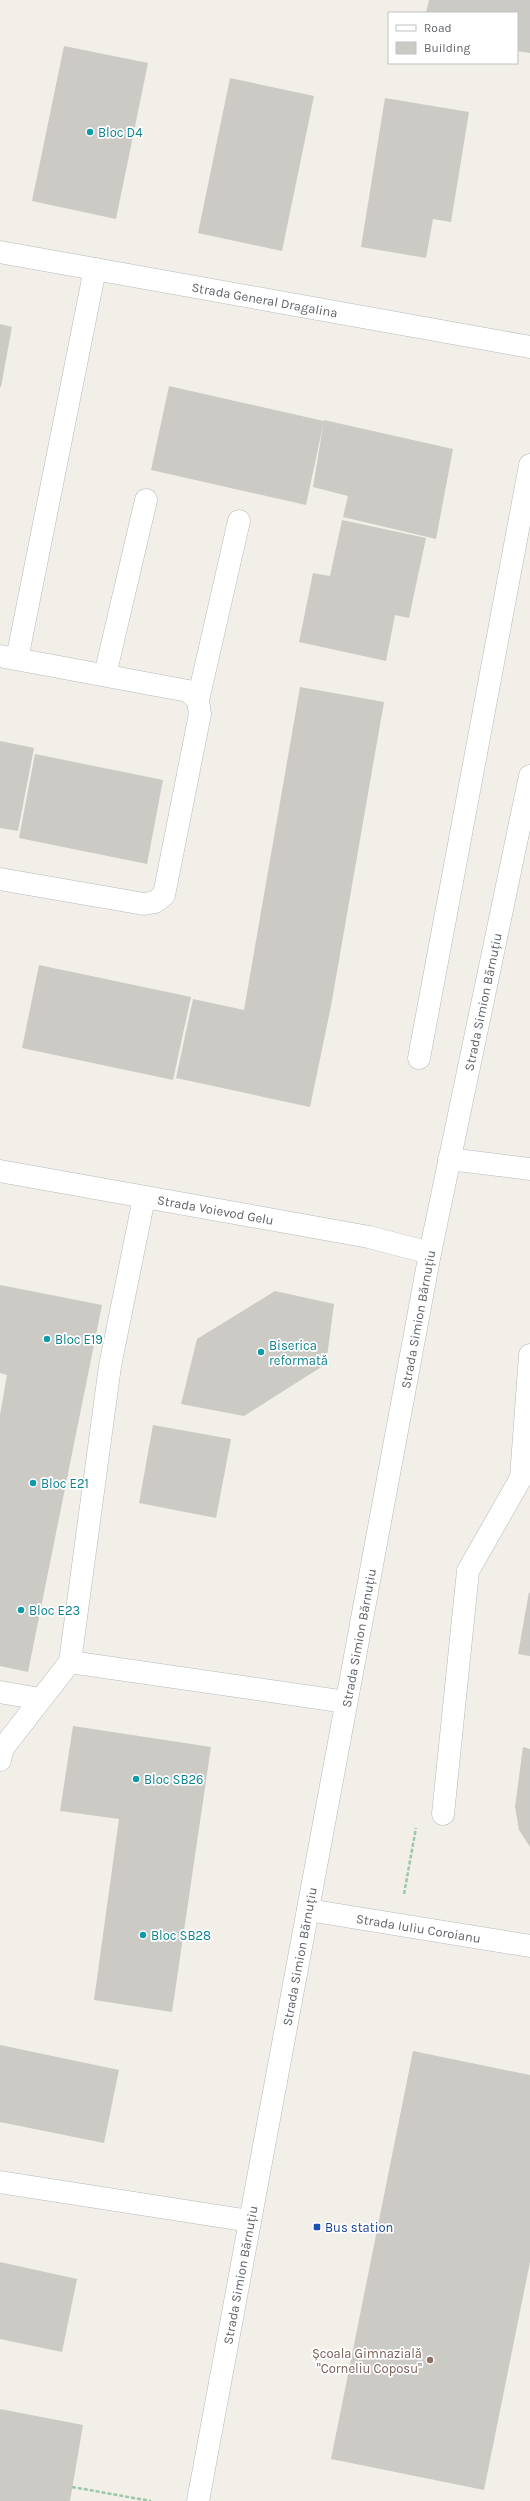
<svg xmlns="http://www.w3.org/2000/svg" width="530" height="2501" font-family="Karla,sans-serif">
  <rect width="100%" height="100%" fill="#f1efe8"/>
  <g fill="#cccac5">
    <path d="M429,0h101v53l-13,-2v-38h-91z"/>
    <path d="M64,46l84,17 -32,156 -84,-18z"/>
    <path d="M230,78l84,18 -32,155 -84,-18z"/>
    <path d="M385,98l84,14 -18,110 -18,-3 -7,39 -65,-11z"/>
    <path d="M0,324l12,3 -11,60h-1z"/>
    <path d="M169,386l155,35 -18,84 -155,-35z"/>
    <path d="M324,420l129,29 -17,90 -93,-22 5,-21 -35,-9z"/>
    <path d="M342,520l84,18 -17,80 -14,-3 -9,46 -87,-19 14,-69 17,3z"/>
    <path d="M300,687l84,15 -53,304 -21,101 -134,-29 17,-79 51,11z"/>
    <path d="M0,741l34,7 -16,83 -18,-3z"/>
    <path d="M35,754l128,26 -16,84 -128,-26z"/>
    <path d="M39,965l152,32 -18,83 -151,-32z"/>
    <path d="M0,1285l102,20 -74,367 -28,-6v-251l7,-40 -7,-2z"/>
    <path d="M275,1291l59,13 -8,60 -82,52 -63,-12 16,-65z"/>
    <path d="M153,1425l78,14 -15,79 -77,-15z"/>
    <path d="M529,1592l1,1v63l-12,-2z"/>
    <path d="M73,1726l138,21 -39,265 -78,-12 25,-181 -59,-8z"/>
    <path d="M523,1747l7,2v98l-11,-17 -4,-23z"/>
    <path d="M0,2045l119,25 -15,73 -104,-21z"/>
    <path d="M413,2051l117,24v187l-46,228 -153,-31z"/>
    <path d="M0,2262l77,17 -15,73 -62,-13z"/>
    <path d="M0,2409l83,16 -13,76h-70z"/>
  </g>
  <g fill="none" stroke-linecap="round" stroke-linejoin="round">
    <defs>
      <g id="minor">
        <path id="s1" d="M0,252l530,95"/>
        <path d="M0,656l188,35 10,9 2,14 -36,181 -9,7 -11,2 -144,-25"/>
        <path d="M17,659l78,-390"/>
        <path d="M105,675l41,-175"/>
        <path d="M198,700l41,-179"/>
        <path d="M419,1058l111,-593"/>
        <path d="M449,1159l81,10"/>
        <path id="s2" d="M0,1171l369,66 61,16"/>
        <path d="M70,1662l40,-296 34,-168"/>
        <path d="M0,1692l40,7"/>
        <path d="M0,1760l3,-12 67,-86 276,40"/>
        <path d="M443,1814l25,-243 53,-93 9,-123"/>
        <path id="s3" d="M308,1910l222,36"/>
        <path d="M0,2182l250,39"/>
        <path id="s4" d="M198,2501l232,-1248 100,-477"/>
      </g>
    </defs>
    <use href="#minor" stroke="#b5b8bc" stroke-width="23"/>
    <g stroke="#9cc7a9" stroke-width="2.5" stroke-dasharray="4 2" stroke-linecap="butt">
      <path d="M404,1894l12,-66"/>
      <path d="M72,2487l79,14"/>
    </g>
    <use href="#minor" stroke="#fff" stroke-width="22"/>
  </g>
  <g fill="#0f9aa8" stroke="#fff" stroke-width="1.5">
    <circle cx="90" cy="132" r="4"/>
    <circle cx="47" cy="1339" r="4"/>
    <circle cx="261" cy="1352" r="4"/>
    <circle cx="33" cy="1483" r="4"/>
    <circle cx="21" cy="1610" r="4"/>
    <circle cx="136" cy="1779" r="4"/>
    <circle cx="143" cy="1935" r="4"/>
  </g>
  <rect fill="#1a4fb4" stroke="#fff" stroke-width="1.5" x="313" y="2223" width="8" height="8" rx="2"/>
  <circle fill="#8d6e63" stroke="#fff" stroke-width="1.5" cx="430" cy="2360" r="4"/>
  <g text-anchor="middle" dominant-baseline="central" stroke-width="3.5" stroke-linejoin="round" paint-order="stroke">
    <g font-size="13" fill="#0d838f" stroke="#fff" text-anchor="start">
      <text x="98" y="132">Bloc D4</text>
      <text x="55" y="1339">Bloc E19</text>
      <text x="269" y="1345">Biserica<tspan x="269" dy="15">reformată</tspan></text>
      <text x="41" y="1483">Bloc E21</text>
      <text x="29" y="1610">Bloc E23</text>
      <text x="144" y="1779">Bloc SB26</text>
      <text x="151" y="1935">Bloc SB28</text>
    </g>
    <g font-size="13" fill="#5f6368" stroke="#fff">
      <text stroke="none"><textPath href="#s1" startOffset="269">Strada General Dragalina</textPath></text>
      <text stroke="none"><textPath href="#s4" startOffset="1526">Strada Simion Bărnuțiu</textPath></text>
      <text stroke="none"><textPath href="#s2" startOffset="219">Strada Voievod Gelu</textPath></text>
      <text stroke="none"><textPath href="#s4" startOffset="1202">Strada Simion Bărnuțiu</textPath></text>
      <text stroke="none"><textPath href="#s4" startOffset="878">Strada Simion Bărnuțiu</textPath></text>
      <text stroke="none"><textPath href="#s3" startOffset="112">Strada Iuliu Coroianu</textPath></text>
      <text stroke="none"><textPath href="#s4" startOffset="554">Strada Simion Bărnuțiu</textPath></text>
      <text stroke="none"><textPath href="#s4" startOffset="230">Strada Simion Bărnuțiu</textPath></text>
    </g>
    <g font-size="13" fill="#164399" stroke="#fff" text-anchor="start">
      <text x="325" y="2227">Bus station</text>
    </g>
    <g font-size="13" fill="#785e54" stroke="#fff" text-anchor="end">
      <text x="422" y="2353">Școala Gimnazială<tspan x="422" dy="15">"Corneliu Coposu"</tspan></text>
    </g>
  </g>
  <rect x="388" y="12" width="130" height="52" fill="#ffffff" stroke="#bfc1c3"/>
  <rect x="396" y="25" width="20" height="6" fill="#ffffff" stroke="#bfc1c3"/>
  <text x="424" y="32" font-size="12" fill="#5f6368">Road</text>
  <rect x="396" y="42" width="20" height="12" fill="#cccac5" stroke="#bfc1c3"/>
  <text x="424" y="52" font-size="12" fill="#5f6368">Building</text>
</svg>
